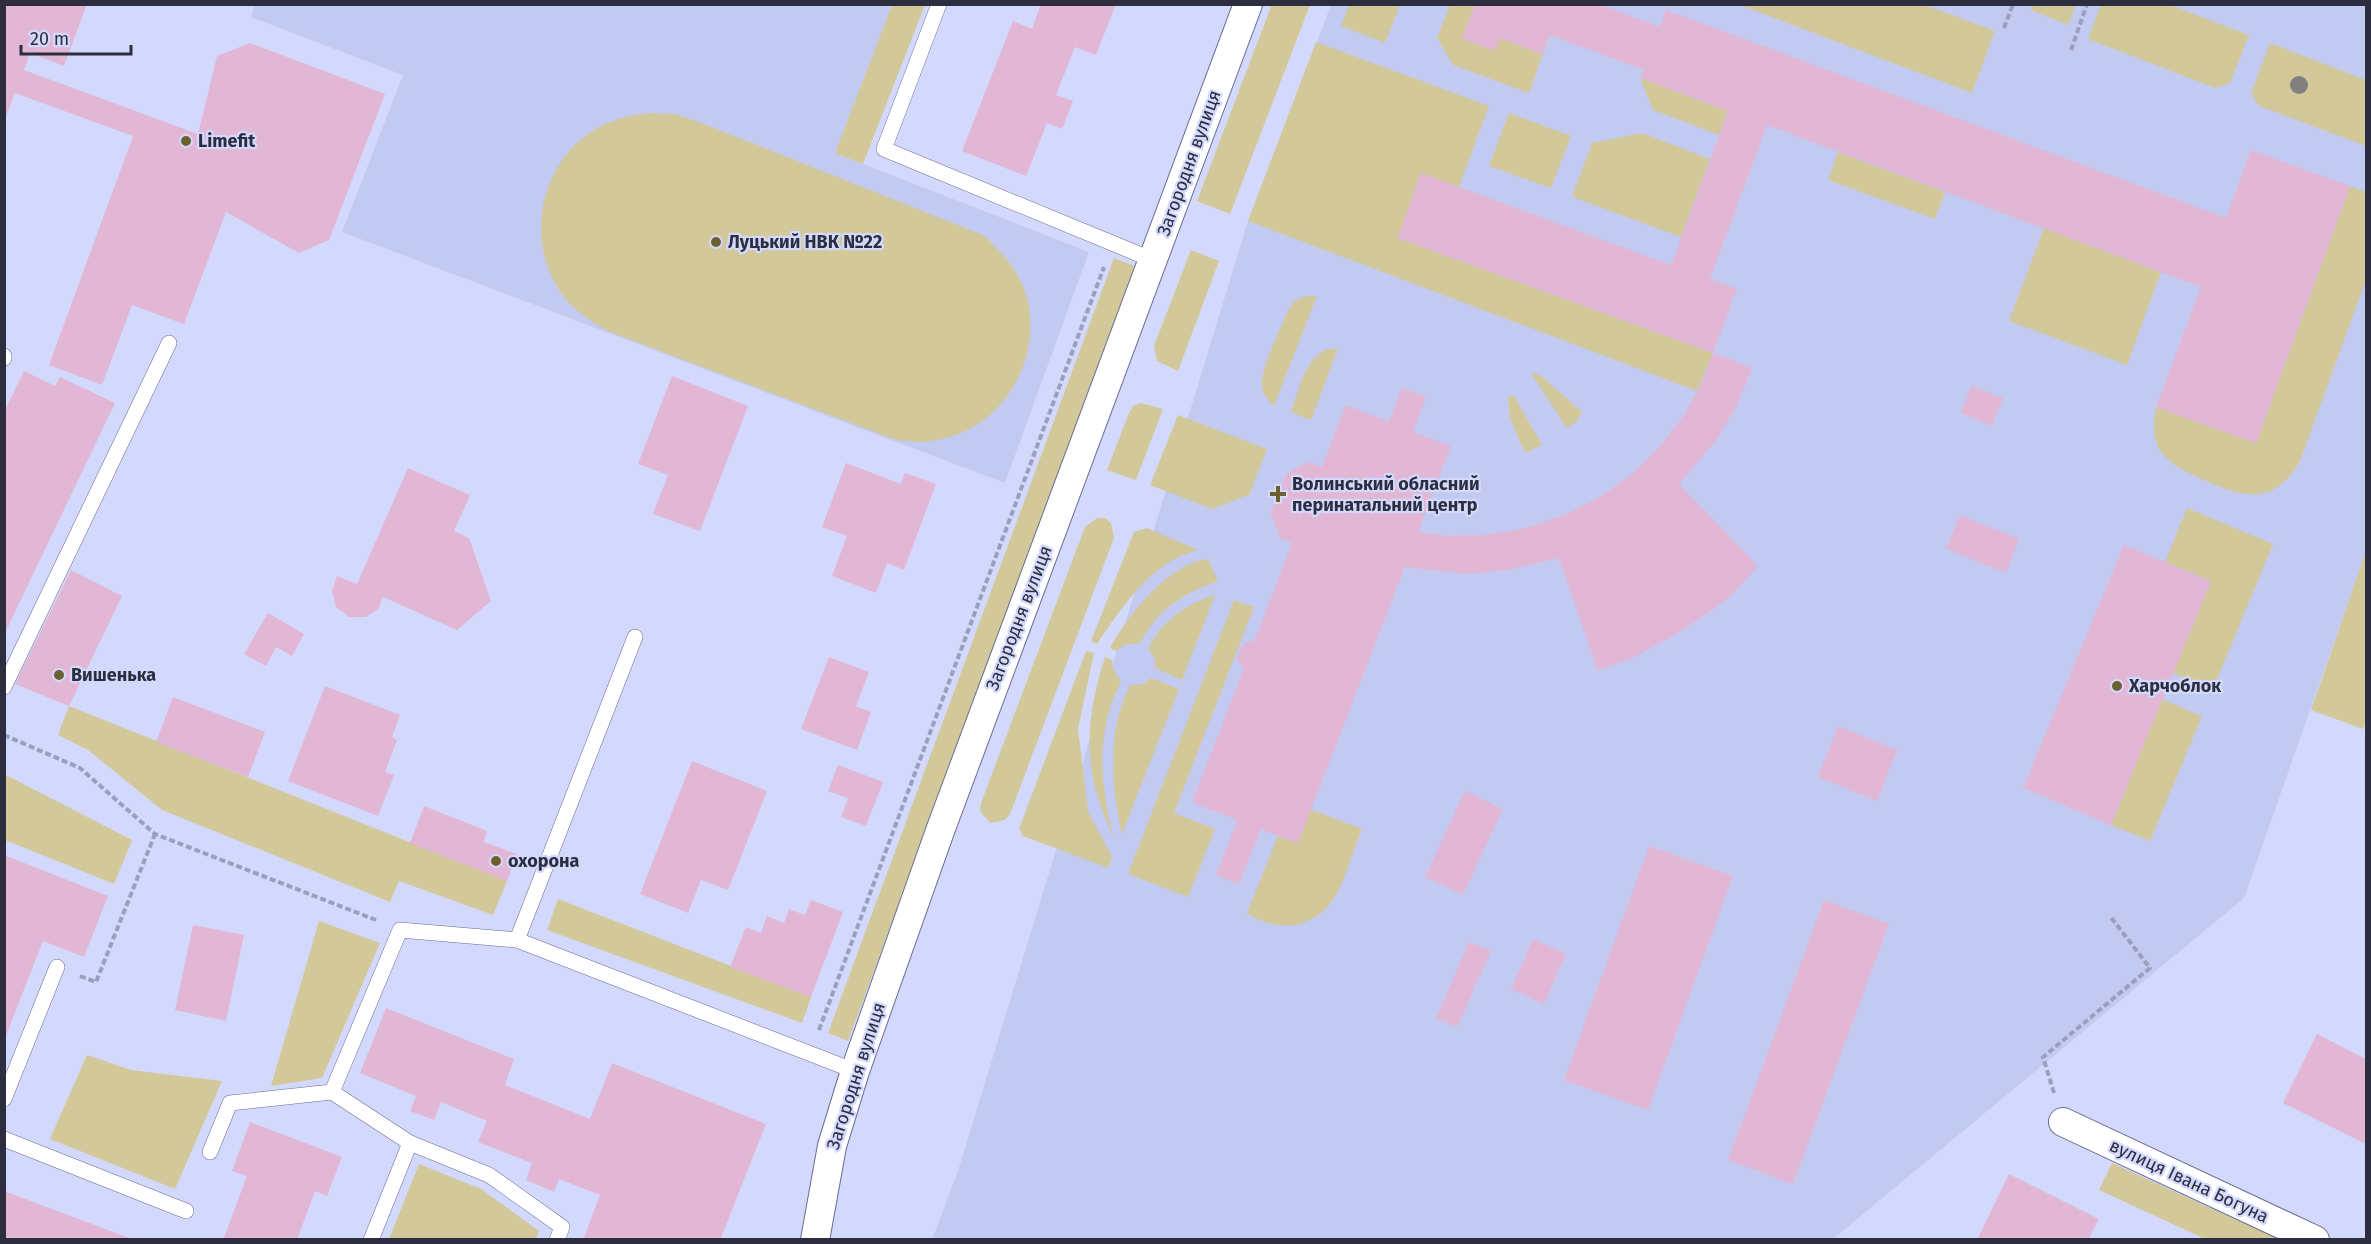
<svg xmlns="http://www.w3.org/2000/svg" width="2371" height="1244" font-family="'Fira Sans',sans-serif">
  <rect width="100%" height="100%" fill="#d3d9fd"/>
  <g fill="#c3caf2">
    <path d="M255,4l637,1 -57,148 254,99 -84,231 -663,-251 61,-157 -152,-58z"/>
    <path d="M1331,5h1035v546l-122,347 -411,341 -901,1 26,-69 290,-950z"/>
  </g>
  <g fill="#d2c89a">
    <path d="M1272,4l38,1 -80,209 -33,-13z"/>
    <path d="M2101,4l69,1 79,30 -19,48 -15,5 -127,-49z"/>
    <path d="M892,5h33l-62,159 -28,-11z"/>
    <path d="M1349,5h51l-15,38 -44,-17z"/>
    <path d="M1450,5h25l-13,34 38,-1 43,16 -14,39 -76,-28 -16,-27z"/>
    <path d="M1740,5h185l70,26 -23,62z"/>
    <path d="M2033,5v-1l43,1 -8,20 -37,-15z"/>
    <path d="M1316,42l173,64 -30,81 -38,-13 -23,64 315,115 -16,38 -449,-170z"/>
    <path d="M2270,43l96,37v66l-107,-40 -8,-13z"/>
    <path d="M1640,78l88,33 -9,24 -66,-25z"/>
    <path d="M649,113l25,1 25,8 284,113c20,18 37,37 44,63 15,59 -21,125 -81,140 -16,5 -33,4 -50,2l-286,-108c-15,-8 -29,-17 -41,-29 -48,-54 -32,-144 32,-177 16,-8 32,-11 48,-13z"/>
    <path d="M1509,113l62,23 -20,52 -62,-22z"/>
    <path d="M1642,133l68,26 -29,78 -109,-40 20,-54z"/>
    <path d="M1838,152l107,40 -10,27 -107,-39z"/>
    <path d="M2350,186l16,6v88l-66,181c-25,44 -54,38 -94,20 -38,-17 -59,-28 -50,-74l100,36z"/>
    <path d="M2044,228l117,44 -34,93 -118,-44z"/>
    <path d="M1191,250l28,11 -41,110 -21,-10 -3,-15z"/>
    <path d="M1114,258l21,8 -287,775 -20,-8z"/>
    <path d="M1305,296h12l-43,110c-5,-5 -11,-11 -12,-20 -2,-18 19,-57 26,-76l7,-9z"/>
    <path d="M1327,349h11l-27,71 -20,-8c8,-22 13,-52 36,-63z"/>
    <path d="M1531,373l9,2 42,37 -6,10 -9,6z"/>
    <path d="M1508,396h6l28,49 -17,8 -15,-35z"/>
    <path d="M1141,403l22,6 -27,71 -29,-10 22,-57 4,-7z"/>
    <path d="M1178,415l89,34 -18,46 -37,14 -62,-24z"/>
    <path d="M2187,508l86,36 -60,145 -40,-16 38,-92 -46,-19z"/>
    <path d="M1097,518h8l6,5 3,15 -104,276 -5,6 -15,3 -10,-12 1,-8 104,-276z"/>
    <path d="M1147,528l51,22c-46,11 -76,57 -101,94l-6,-3 43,-109z"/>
    <path d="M2366,551v169l-3,9 -52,-19z"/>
    <path d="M1208,559l10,22c-37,14 -59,27 -78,62l-16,2 -8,6 -6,-3c18,-33 58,-84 98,-89z"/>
    <path d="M1215,595l-33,85 -27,-12v-9l-7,-11c15,-27 37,-44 67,-53z"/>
    <path d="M1234,600l20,7 -80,206 41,16 -27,68 -60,-23z"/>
    <path d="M1086,651l8,2 -16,76 10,82 24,46 -4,11 -85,-32 -4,-7z"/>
    <path d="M1105,657l7,3 1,9 8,13c-26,49 -21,104 -7,156 -31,-66 -31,-111 -9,-181z"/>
    <path d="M1151,678l28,11 -57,145c-11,-47 -15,-105 8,-149l13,-1z"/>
    <path d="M2162,699l40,17 -52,125 -39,-16z"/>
    <path d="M69,706l438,175 -14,34 -94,-34 -9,21 -228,-92 -74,-60 -30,-15z"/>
    <path d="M4,774l128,66 -18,44 -109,-44z"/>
    <path d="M1310,809l52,20c-9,21 -15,46 -26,66 -20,34 -58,39 -89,18l31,-77 20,7z"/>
    <path d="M558,899l253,98 -9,26 -255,-93z"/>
    <path d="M319,921l61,22 -58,135 -51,8z"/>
    <path d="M87,1055l44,15 91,11 -47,108 -125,-50z"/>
    <path d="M2112,1163l166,76h-73l-106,-49z"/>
    <path d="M419,1164l62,25 58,42 -3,8h-147z"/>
  </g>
  <g fill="#e1b7d5">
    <path d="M4,4h83l-23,62 -34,-13 -6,17 174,64 19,-78 33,-13 135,51 -56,146 -30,13 -73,-41 -42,112 -52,-19 -30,80 -53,-20 84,-229 -118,-43 -11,29z"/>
    <path d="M1041,4h75l-20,51 -21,-8 -19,48 17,6 -5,13 -6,15 -15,-6 -21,53 -64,-25 51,-130 19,8z"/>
    <path d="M1475,4h124l61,23 6,-17 560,208 25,-68 99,36 -94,257 -100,-36 45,-120 -434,-162 -57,154 27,10 -24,64 -315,-115 23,-65 250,92 57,-154 -88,-33 4,-8 -94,-35 -7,19 -43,-16 -5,13 -33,-12z"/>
    <path d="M1713,353l39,15 -16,39 -22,36 -35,41 79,82 -29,32 -49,34 -44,24 -38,15 -39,-113 -51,12 -41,4 -62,-7 -107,276 -37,-14 -22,55 -23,-9 21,-55 -45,-18 52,-134 -3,-2 -4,-8 5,-13 8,-4 4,1 38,-99 -12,-5 -9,-25 15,-39 23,-12 13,5 24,-62 43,17 13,-34 24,9 -13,35 38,14 -33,86 30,4 39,-1 39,-7 38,-13 36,-18 32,-23 28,-28 24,-31 19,-35z"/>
    <path d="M24,371l31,15 5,-9 55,26 -111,232v-223z"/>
    <path d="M672,376l76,30 -48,125 -47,-17 15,-39 -30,-11z"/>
    <path d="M1971,386l32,12 -11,28 -31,-13z"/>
    <path d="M846,463l55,21 4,-11 31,11 -32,86 -17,-7 -11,30 -44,-17 15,-40 -25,-9z"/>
    <path d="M408,468l62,27 -16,36 15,7 22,63 -34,29 -74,-33 -4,11 -13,9h-17l-13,-10 -4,-16 5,-15 20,8z"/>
    <path d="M1960,515l59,24 -13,34 -60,-24z"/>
    <path d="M2124,545l87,36 -100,244 -88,-37z"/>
    <path d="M71,570l51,26 -53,110 -54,-22z"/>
    <path d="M268,613l36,21 -12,22 -16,-9 -10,19 -22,-12z"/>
    <path d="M829,657l40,15 -13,34 15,6 -14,38 -56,-21z"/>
    <path d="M325,686l75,29 -8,22 5,3 -12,32 9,3 -16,41 -90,-35z"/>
    <path d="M173,697l92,35 -17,45 -92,-35z"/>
    <path d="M1838,726l59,24 -20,51 -59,-24z"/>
    <path d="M692,761l75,30 -39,99 -27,-10 -13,33 -48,-19z"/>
    <path d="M838,765l45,17 -17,44 -25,-9 7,-19 -20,-7z"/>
    <path d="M1465,791l38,18 -40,86 -38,-18z"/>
    <path d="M424,806l63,25 -3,11 33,12 -10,27 -97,-38z"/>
    <path d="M1649,846l84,30 -85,234 -84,-30z"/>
    <path d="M4,855l104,41 -24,61 -41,-16 -38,97z"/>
    <path d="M811,900l32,12 -32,85 -81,-30 16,-40 15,6 6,-17 17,7 5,-14 16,6z"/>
    <path d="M1824,900l65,24 -96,260 -65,-24z"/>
    <path d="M193,925l51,10 -18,86 -51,-11z"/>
    <path d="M1533,939l33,15 -22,50 -33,-15z"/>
    <path d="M1469,942l22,9 -34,76 -21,-9z"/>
    <path d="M386,1008l128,51 -9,26 85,34 22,-56 154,61 -46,116h-137l17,-45 -41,-16 -5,13 -28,-12 6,-17 -54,-21 9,-21 -46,-19 -7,18 -24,-9 6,-15 -56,-23z"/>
    <path d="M2317,1034l49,25v85l-83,-41z"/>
    <path d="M250,1122l92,35 -15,39 -12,-5 -18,49h-74l24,-64 -15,-5z"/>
    <path d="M2009,1174l90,45 -11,21h-111z"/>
    <path d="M4,1191l128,48v1h-128z"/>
  </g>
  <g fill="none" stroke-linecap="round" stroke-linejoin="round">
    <defs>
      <g id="lane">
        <path d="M939,4l-55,145 269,111"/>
        <path d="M4,356v2"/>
        <path d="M4,687l165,-344"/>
        <path d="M517,940l118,-303"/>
        <path d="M332,1092l78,51"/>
        <path d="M4,1099l53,-132"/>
        <path d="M4,1139l182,72"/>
        <path d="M210,1152l20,-49 102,-11 68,-162 117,10 338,131"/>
        <path d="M371,1240l39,-97 79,32 73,52 -5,13"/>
      </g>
      <g id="street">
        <path d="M2063,1122l252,118"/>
        <path d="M815,1240l17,-94 23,-75 85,-240 308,-827"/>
      </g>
    </defs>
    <use href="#lane" stroke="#676d94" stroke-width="16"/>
    <use href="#street" stroke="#676d94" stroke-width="30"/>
    <g stroke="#9a9fbd" stroke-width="4" stroke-dasharray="6 3" stroke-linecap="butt">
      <path d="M2004,28l9,-24"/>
      <path d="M2071,50l16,-46"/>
      <path d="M4,735l76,33 75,66 221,86"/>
      <path d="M80,976l16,6 59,-148"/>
      <path d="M819,1030l285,-763"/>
      <path d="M2054,1093l-11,-36 107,-89 -40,-52"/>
    </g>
    <use href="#lane" stroke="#fff" stroke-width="15"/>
    <use href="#street" stroke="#fff" stroke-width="28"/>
  </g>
  <circle fill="#81807e" cx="2299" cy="85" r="9"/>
  <g fill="#6c612e" stroke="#d3d9fd" stroke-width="2">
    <circle cx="186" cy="141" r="6"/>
    <circle cx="716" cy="242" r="6"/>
    <path d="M1275 485h6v6h6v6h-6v6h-6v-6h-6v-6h6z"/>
    <circle cx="59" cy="675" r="6"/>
    <circle cx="2117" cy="686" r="6"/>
    <circle cx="496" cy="861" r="6"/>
  </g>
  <g text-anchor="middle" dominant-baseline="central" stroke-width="4.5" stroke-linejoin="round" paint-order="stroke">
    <g font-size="18" font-weight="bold" fill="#2c2e3f" stroke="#d3d9fd" text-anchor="start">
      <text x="198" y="141">Limefit</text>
      <text x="728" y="242">Луцький НВК №22</text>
      <text x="1292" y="484">Волинський обласний<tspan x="1292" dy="21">перинатальний центр</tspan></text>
      <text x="71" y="675">Вишенька</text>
      <text x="2129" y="686">Харчоблок</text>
      <text x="508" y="861">охорона</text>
    </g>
    <g font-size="18" fill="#2c2e3f" stroke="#d3d9fd">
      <text transform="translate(1189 163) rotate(-70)">Загородня вулиця</text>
      <text transform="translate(1019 618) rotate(-69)">Загородня вулиця</text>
      <text transform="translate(856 1076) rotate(-72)">Загородня вулиця</text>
      <text transform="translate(2189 1181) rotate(25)">вулиця Івана Богуна</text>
    </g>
  </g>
  <rect width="2371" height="1244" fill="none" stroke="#2c2e3f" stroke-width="12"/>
  <path d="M21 45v9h110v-9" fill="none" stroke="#2c2e3f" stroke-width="3"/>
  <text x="30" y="45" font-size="18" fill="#2c2e3f" stroke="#d3d9fd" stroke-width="4.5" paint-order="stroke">20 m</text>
</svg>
